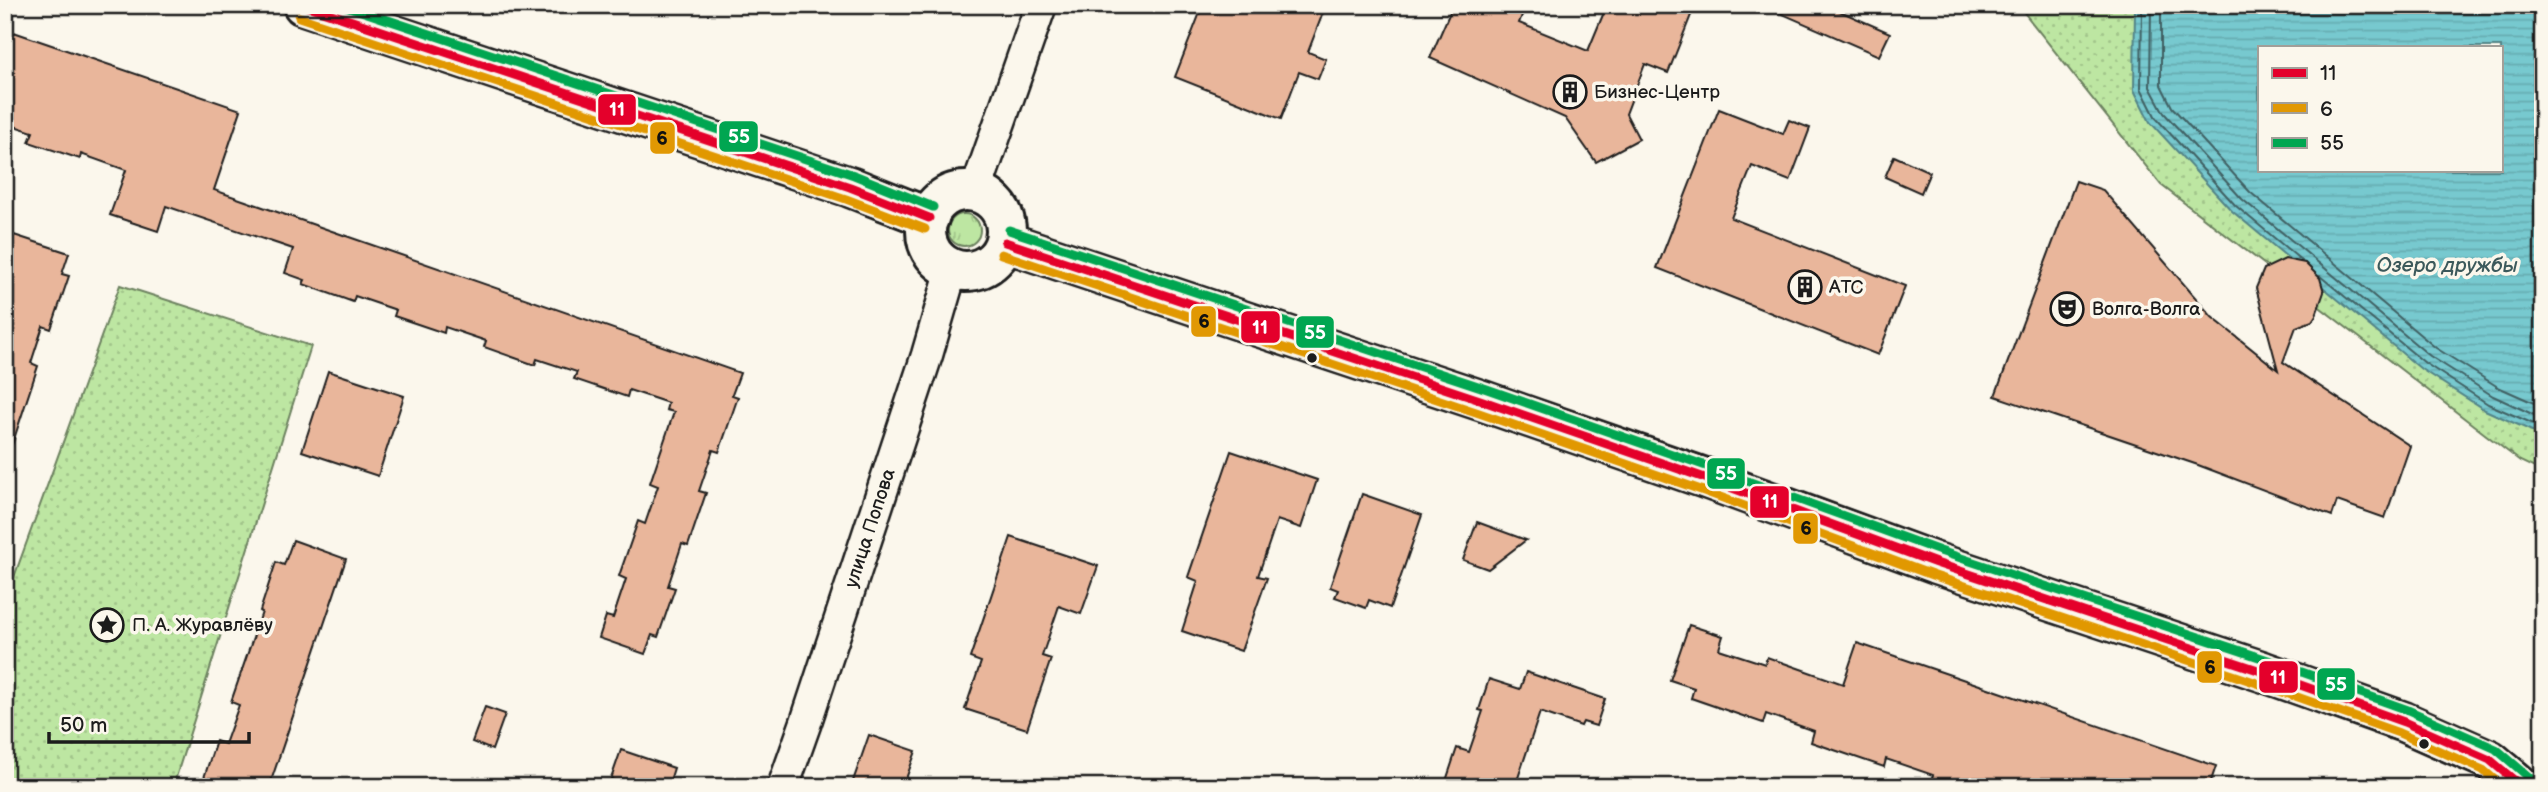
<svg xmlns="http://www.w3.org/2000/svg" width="2548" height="792" font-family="'Balsamiq Sans',sans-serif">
  <defs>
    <pattern id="grass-tufts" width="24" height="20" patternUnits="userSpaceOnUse" patternTransform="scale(1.75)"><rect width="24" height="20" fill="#bde6a2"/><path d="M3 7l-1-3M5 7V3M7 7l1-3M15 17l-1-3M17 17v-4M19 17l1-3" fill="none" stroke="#a2c58b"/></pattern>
    <pattern id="park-dots" width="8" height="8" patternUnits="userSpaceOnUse" patternTransform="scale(1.75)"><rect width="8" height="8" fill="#bde6a2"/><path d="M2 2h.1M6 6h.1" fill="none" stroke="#a2c58b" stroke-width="1.8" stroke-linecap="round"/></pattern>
    <pattern id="water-rules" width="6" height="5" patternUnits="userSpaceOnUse" patternTransform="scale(1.75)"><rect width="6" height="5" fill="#77c9cf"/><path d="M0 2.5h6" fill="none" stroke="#66acb1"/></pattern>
  </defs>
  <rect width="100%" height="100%" fill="#fbf7ec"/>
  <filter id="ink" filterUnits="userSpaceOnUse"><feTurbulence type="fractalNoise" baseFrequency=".0143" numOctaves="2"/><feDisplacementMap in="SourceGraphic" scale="14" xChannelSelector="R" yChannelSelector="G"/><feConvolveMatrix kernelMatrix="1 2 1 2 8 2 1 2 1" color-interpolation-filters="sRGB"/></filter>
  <g filter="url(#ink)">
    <circle fill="url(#grass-tufts)" stroke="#6c815f" stroke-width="2" cx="964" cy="230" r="16"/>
    <g fill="url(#park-dots)" stroke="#6c815f" stroke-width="2" fill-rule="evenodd">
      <path d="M2015,5h528v467l-23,-11 -359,-276 -139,-175zM2259,47h242v123h-242z"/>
      <path d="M120,285l191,61 -138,441h-168v-185z"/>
    </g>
    <path fill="url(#water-rules)" stroke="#538487" stroke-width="2" fill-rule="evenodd" d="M2135,5h408v431l-58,-26 -64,-41 -189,-158 -82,-89 -16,-32zM2259,47h242v123h-242z"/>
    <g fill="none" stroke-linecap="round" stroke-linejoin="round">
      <g stroke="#406164" stroke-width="2">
        <path d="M2142,5l-1,83 15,30 80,88 66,55"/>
        <path d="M2151,5l-1,82 14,26 78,86 188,157 63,40 50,23"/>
        <path d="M2161,5v80l11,22 78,85 186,156 62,39 45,20"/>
        <path d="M2320,276l105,87 63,41 55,24"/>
      </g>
    </g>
    <g fill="#e9b69b" stroke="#1c1c1c" stroke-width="2">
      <path d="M1203,5h123l-18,47 18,7 -8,20 -19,-7 -18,47 -106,-42z"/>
      <path d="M1453,5h73l-7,18 69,28 19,-46h88l-27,68 -23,-9 -19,50 13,25 -43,23 -31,-44 -135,-60z"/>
      <path d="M1762,5h64l64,28 -11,23z"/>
      <path d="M5,29l236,81 -27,80 526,183 -8,22 6,2 -19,55 -6,-2 -14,41 7,2 -18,53 -6,-2 -14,42 7,2 -17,49 -6,-2 -7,19 -46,-16 7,-22 7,2 13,-39 -7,-3 19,-55 7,3 13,-38 -8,-3 24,-71 -8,-2 2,-7 -39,-13 -2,7 -53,-18 3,-7 -40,-13 -2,6 -51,-18 2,-6 -41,-14 -1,6 -50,-17 2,-6 -41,-14 -2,6 -50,-18 2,-4 -20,-7 8,-24 -127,-43 -8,25 -48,-16 16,-45 -45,-16 -1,5 -51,-17 4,-10 -28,-9z"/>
      <path d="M1719,109l64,25 6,-14 21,8 -20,53 -38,-15 -21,52 174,68 -27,69 -221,-87z"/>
      <path d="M1894,156l36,16 -9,21 -36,-16z"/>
      <path d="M2076,181l27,9 109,127 66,53 -22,-82 8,-19 21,-10 20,4 15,15 4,14 -8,23 -4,6 -16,6 -13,35 127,84 -25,72 -48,-17 -5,15 -134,-51 -203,-69z"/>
      <path d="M14,235l55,18 -7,21 7,2 -18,53 -8,-3 -12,37 7,3 -29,88 -4,-1v-168l6,-16 -6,-2v-7z"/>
      <path d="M328,371l76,25 -26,80 -76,-25z"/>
      <path d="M1231,451l86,29 -16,48 -24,-8 -19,56 9,2 -26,73 -59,-20 16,-50 -10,-4z"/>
      <path d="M1362,494l60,21 -32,93 -21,-8 -3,8 -31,-11 3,-7 -8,-3z"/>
      <path d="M1477,522l49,18 -38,29 -25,-9z"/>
      <path d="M1011,537l87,29 -17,48 -22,-8 -17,50 9,3 -24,70 -62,-20 16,-47 -11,-4z"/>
      <path d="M293,540l53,19 -77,228h-68l15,-46 9,3 14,-39 -8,-3 31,-90 -2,-1 16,-49 8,3z"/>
      <path d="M1689,625l34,11 -4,13 46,15 2,-7 76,27 14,-41 359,123 -7,21h-281l5,-12 -47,-16 -2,8 -73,-25 3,-11 -48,-17 -3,9 -72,-25 3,-10 -24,-8z"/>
      <path d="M1526,672l79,27 -9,27 -13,-4 -2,4 -41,-14 -25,75h-71l13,-39 12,4 14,-41 -4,-1 10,-31 31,10z"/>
      <path d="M485,707l20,7 -13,36 -20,-8z"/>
      <path d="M869,735l47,16 -13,36h-52z"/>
      <path d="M621,750l53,18 -6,19h-51l2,-5 -8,-3z"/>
    </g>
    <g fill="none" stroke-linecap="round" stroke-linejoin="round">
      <defs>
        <g id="street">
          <path d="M975,193l66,-188"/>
          <path id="s1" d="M783,787l23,-65 121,-367 25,-86"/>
        </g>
        <g id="secondary">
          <path d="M303,5l547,182 79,31"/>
          <circle cx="966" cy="231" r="40"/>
          <path d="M1005,242l478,159 222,77 231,85 328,109 140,50 86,38 32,27"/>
        </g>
      </defs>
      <use href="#street" stroke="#1c1c1c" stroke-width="35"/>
      <use href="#secondary" stroke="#1c1c1c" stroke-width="44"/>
      <use href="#street" stroke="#fbf7ec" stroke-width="30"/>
      <use href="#secondary" stroke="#fbf7ec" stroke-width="38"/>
      <defs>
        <g id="bus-1">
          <path d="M304,5l546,182 79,31"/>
          <path d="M1005,242l478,159 222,77 231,85 328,109 140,50 86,38 32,27"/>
        </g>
        <g id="bus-2">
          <path d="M299,17l547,182 79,30"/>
          <path d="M1001,254l478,159 222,77 231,85 328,109 139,49 84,37 20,17"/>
        </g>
        <g id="bus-3">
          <path d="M343,5l511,170 79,32"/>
          <path d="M1009,230l478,159 222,78 231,84 328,109 140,50 88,39 34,29"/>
        </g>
      </defs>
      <use href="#bus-1" stroke="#fbf7ec" stroke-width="14"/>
      <use href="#bus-2" stroke="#fbf7ec" stroke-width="14"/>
      <use href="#bus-3" stroke="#fbf7ec" stroke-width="14"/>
      <use href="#bus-1" stroke="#e4002b" stroke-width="9"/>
      <use href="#bus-2" stroke="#e19803" stroke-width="9"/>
      <use href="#bus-3" stroke="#00a651" stroke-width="9"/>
    </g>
  </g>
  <defs>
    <symbol id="building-ring" viewBox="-11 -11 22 22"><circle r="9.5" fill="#fbf7ec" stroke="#1c1c1c" stroke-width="1.5"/><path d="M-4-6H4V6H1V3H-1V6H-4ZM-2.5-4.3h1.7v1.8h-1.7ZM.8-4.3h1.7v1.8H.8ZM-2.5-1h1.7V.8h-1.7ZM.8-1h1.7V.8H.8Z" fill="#1c1c1c"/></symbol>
    <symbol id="theatre-ring" viewBox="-11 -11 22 22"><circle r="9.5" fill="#fbf7ec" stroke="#1c1c1c" stroke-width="1.5"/><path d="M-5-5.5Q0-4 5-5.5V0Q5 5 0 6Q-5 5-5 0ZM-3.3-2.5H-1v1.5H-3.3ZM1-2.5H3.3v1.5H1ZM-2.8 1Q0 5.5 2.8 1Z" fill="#1c1c1c"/></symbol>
    <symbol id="sight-ring" viewBox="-11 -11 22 22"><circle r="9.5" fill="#fbf7ec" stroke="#1c1c1c" stroke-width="1.5"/><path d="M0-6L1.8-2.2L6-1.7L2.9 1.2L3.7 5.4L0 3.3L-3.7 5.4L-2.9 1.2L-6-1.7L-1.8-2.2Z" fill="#1c1c1c"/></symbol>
  </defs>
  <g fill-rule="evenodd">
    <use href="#building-ring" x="1551" y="73" width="38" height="38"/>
    <use href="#building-ring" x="1786" y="268" width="38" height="38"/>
    <use href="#theatre-ring" x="2048" y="290" width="38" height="38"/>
    <use href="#sight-ring" x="88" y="606" width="38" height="38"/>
  </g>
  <g fill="#1c1c1c" stroke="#fbf7ec" stroke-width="2.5">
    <circle cx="1312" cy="358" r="6"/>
    <circle cx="2424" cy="744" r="6"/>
  </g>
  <g text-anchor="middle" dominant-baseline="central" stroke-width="7" stroke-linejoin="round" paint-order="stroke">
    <g font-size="19" fill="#1c1c1c" stroke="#fbf7ec" text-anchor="start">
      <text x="1594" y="92">Бизнес-Центр</text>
      <text x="1829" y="287">АТС</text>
      <text x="2092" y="309">Волга-Волга</text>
      <text x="132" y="625">П. А. Журавлёву</text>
    </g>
    <g font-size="19" fill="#1c1c1c" stroke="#fbf7ec">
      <text stroke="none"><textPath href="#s1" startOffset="273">улица Попова</textPath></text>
    </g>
    <g font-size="21" font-style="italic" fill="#3c595b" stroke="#fbf7ec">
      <text x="2447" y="265">Озеро дружбы</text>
    </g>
  </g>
  <g stroke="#fbf7ec" stroke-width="2.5">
    <rect x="597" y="93" width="40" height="33" rx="7" fill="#e4002b"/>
    <rect x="718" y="120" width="41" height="33" rx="7" fill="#00a651"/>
    <rect x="649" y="121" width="27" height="34" rx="7" fill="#e19803"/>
    <rect x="1190" y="305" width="27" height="33" rx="7" fill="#e19803"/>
    <rect x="1240" y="310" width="41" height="34" rx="7" fill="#e4002b"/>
    <rect x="1295" y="315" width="40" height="34" rx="7" fill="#00a651"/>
    <rect x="1706" y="457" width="40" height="33" rx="7" fill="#00a651"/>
    <rect x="1749" y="485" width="41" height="34" rx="7" fill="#e4002b"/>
    <rect x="1792" y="512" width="27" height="33" rx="7" fill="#e19803"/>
    <rect x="2196" y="650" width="27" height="34" rx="7" fill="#e19803"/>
    <rect x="2258" y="660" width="41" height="34" rx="7" fill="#e4002b"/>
    <rect x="2316" y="667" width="40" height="34" rx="7" fill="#00a651"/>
  </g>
  <g font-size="19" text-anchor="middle" font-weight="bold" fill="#fff">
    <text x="617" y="116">11</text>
    <text x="739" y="143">55</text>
    <text x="1260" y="334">11</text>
    <text x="1315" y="339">55</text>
    <text x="1726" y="480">55</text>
    <text x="1770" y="508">11</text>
    <text x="2278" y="684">11</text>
    <text x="2336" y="691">55</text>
  </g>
  <g font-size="19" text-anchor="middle" font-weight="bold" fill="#111">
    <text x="662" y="145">6</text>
    <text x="1204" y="328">6</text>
    <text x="1806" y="535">6</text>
    <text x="2210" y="674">6</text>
  </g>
  <rect width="2548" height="792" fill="none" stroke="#fbf7ec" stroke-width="28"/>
  <rect x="14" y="14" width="2520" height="764" fill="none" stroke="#1c1c1c" stroke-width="2.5" filter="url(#ink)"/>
  <rect x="2258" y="46" width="245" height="126" fill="#fbf7ec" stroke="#a29f99" stroke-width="2"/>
  <rect x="2272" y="68" width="35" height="10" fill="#e4002b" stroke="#a29f99" stroke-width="2"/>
  <text x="2320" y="80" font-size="21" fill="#1c1c1c">11</text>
  <rect x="2272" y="103" width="35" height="10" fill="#e19803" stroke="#a29f99" stroke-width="2"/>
  <text x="2320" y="116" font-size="21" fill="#1c1c1c">6</text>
  <rect x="2272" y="138" width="35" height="10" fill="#00a651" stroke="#a29f99" stroke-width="2"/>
  <text x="2320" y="150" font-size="21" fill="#1c1c1c">55</text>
  <path d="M49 732v10h200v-10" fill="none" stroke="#1c1c1c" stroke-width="3.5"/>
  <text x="60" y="732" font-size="21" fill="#1c1c1c" stroke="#fbf7ec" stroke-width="5" paint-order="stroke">50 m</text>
</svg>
